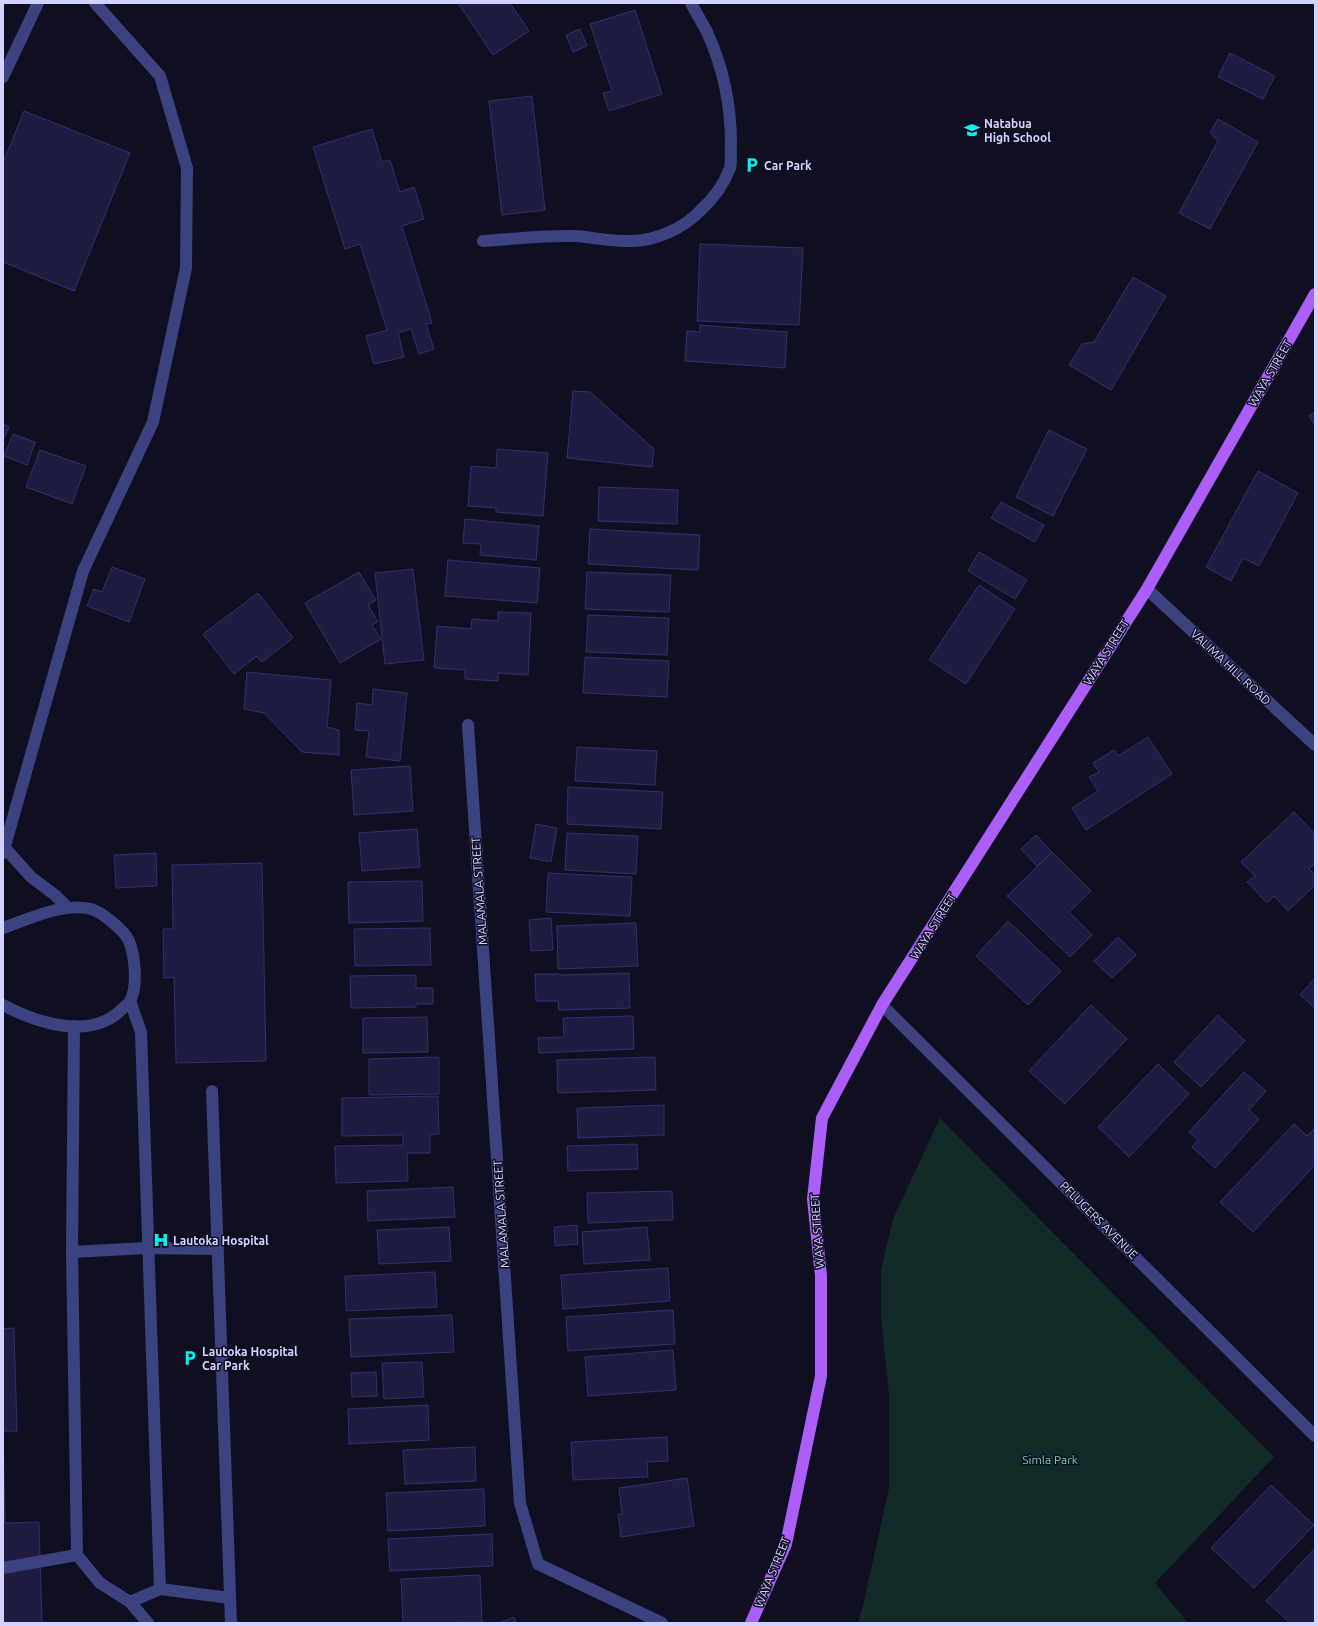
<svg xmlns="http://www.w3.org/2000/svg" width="1318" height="1626" font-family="Ubuntu,sans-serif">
  <rect width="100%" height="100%" fill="#100f22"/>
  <path fill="#122b28" d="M940,1118l334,339 -119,126 33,40h-330l5,-17 26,-118v-92l-8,-80v-46l12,-51z"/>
  <g fill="#1f1c42" stroke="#342f6d">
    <path d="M458,3h52l19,28 -36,24z"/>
    <path d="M635,10l27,84 -53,17 -6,-18 9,-2 -22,-67z"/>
    <path d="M580,29l7,17 -14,6 -7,-17z"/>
    <path d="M1230,53l45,23 -12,23 -45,-22z"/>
    <path d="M532,96l13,114 -43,5 -13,-114z"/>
    <path d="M24,111l106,42 -56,138 -71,-29v-99z"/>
    <path d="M1218,119l40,23 -48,87 -31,-16 39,-72 -8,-9z"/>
    <path d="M372,129l10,33 8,-2 10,32 14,-5 10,32 -22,7 30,97 -6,1 8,25 -15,5 -8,-25 -13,4 6,24 -30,7 -8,-28 21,-6 -27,-86 -15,5 -32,-102z"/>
    <path d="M700,244l103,4 -4,77 -102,-4z"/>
    <path d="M1133,277l33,19 -55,94 -42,-25 13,-21 12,-2z"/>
    <path d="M700,325l87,7 -2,36 -100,-7 2,-30 13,1z"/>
    <path d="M573,391l17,1 64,57 -2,18 -85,-9z"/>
    <path d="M1315,412v13l-6,-9z"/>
    <path d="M3,424l6,3 -6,13z"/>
    <path d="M1049,430l38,19 -34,67 -37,-19z"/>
    <path d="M13,434l22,8 -8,23 -23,-9z"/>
    <path d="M497,449l51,4 -5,63 -47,-4v-4l-28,-2 3,-40 25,2z"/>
    <path d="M40,450l46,16 -14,38 -46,-17z"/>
    <path d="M1258,471l40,22 -39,73 -16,-8 -12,23 -25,-14z"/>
    <path d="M599,487l79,3 -1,34 -79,-3z"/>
    <path d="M1001,502l43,23 -9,17 -44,-24z"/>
    <path d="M465,519l74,7 -3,34 -56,-5 1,-11 -18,-1z"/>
    <path d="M590,529l110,6 -2,35 -110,-6z"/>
    <path d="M979,552l48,28 -12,19 -47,-28z"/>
    <path d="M448,560l92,8 -3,35 -92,-7z"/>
    <path d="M112,567l33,12 -16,43 -42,-16 7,-17 8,3z"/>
    <path d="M413,569l11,91 -39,4 -10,-91z"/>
    <path d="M359,572l17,28 -8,5 10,17 -6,3 9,14 -41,24 -35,-60z"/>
    <path d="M587,572l84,3 -2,37 -84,-3z"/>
    <path d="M979,585l36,24 -49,75 -37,-24z"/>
    <path d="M258,593l35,45 -31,24 -5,-6 -23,18 -31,-40z"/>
    <path d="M498,612l33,1 -3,62 -30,-2v8l-33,-2v-9l-31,-2 3,-42 34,3 1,-10 26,2z"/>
    <path d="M588,615l81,3 -2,37 -81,-3z"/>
    <path d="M585,657l84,4 -2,36 -84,-4z"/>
    <path d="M247,672l84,8 -4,47 12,3v25l-37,-3 -38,-39 -20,-4z"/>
    <path d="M373,689l34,4 -7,68 -34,-4 3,-26 -14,-1 2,-27 15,2z"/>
    <path d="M1148,737l24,37 -86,56 -14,-22 26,-17 -9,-14 10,-5 -6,-9 21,-13 4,6z"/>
    <path d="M577,747l80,4 -2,34 -80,-4z"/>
    <path d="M410,766l3,45 -59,4 -3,-45z"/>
    <path d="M568,787l95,5 -2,37 -94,-5z"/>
    <path d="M1294,812l21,22v29l-6,6 6,6v10l-27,26 -14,-15 -7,7 -20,-21 8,-6 -14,-14z"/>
    <path d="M536,824l21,4 -6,34 -21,-4z"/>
    <path d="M417,829l3,38 -58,4 -3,-38z"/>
    <path d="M567,833l71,3 -2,38 -71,-4z"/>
    <path d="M1036,835l16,17 -15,14 -16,-17z"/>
    <path d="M1052,852l39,39 -22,21 23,23 -22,22 -63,-61z"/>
    <path d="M156,853l1,33 -41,2 -2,-33z"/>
    <path d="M262,863l4,198 -90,2 -2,-86 -10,1 -1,-49h10l-1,-64z"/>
    <path d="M548,873l84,4 -2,39 -84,-4z"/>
    <path d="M422,881l1,40 -74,2 -1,-41z"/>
    <path d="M551,918l2,32 -22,1 -2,-31z"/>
    <path d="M1008,921l53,50 -33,34 -52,-49z"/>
    <path d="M636,923l2,43 -80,3 -1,-43z"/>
    <path d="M430,928l1,37 -76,1 -1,-37z"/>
    <path d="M1118,937l18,18 -24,23 -18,-17z"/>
    <path d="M629,973l1,35 -71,2 -1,-9h-22l-1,-27h26v1z"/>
    <path d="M416,975v13h17v16h-17v3l-65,1 -1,-32z"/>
    <path d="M1315,978v30l-15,-13z"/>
    <path d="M1091,1005l36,34 -62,65 -36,-33z"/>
    <path d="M1218,1015l27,26 -44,46 -27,-25z"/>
    <path d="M633,1016l1,33 -95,4 -1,-15 26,-1 -1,-19z"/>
    <path d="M427,1017l1,35 -65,1v-35z"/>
    <path d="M439,1057v37l-70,1v-36z"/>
    <path d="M655,1057l1,33 -98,3 -1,-33z"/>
    <path d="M1158,1064l31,30 -60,63 -31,-30z"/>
    <path d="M1244,1072l22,19 -17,19 10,9 -44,49 -23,-21 6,-7 -9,-8z"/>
    <path d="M438,1096l1,38 -9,1v18h-23l1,28 -72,2 -1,-37 68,-1v-10l-61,1v-38z"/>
    <path d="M664,1105v30l-86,3 -1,-30z"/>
    <path d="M1294,1124l13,12 8,-8v37l-62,67 -33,-30z"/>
    <path d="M637,1144l1,25 -70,2 -1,-25z"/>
    <path d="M453,1187l2,30 -87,4 -1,-30z"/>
    <path d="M672,1191l1,29 -85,3 -1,-30z"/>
    <path d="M577,1225l1,19 -23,2 -1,-19z"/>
    <path d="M449,1227l2,34 -72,3 -2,-34z"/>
    <path d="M647,1227l3,33 -66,4 -2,-32z"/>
    <path d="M668,1268l2,33 -107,8 -2,-34z"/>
    <path d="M435,1272l2,35 -91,4 -1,-35z"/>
    <path d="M673,1310l2,34 -107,7 -2,-34z"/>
    <path d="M452,1315l2,37 -103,5 -2,-38z"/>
    <path d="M14,1328l3,103h-14l2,92 34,-1 3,101h-39v-294z"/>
    <path d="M673,1350l3,40 -88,6 -3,-39z"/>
    <path d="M422,1362l2,35 -40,2 -2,-36z"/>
    <path d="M376,1372l1,24 -25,1 -1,-24z"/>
    <path d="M428,1405l1,35 -80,4 -1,-35z"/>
    <path d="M667,1437l1,24 -21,1 1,15 -75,3 -2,-38z"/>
    <path d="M475,1447l1,34 -71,3 -2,-34z"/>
    <path d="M687,1478l7,48 -73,11 -3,-23h4l-3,-26z"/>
    <path d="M1271,1485l43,40 -60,63 -43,-40z"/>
    <path d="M484,1489l1,37 -97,5 -2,-38z"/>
    <path d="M492,1534l1,32 -103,5 -2,-32z"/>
    <path d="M1315,1548v75h-25l-24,-22z"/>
    <path d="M480,1575l2,47 -79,1 -2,-44z"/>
    <path d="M514,1617l2,6h-17z"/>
  </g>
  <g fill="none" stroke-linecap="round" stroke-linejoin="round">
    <g stroke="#3c417f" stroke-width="12">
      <path d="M3,77l35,-74"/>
      <path d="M483,241c30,-2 61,-6 91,-5 18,1 38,6 57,5 25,0 53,-13 70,-31 12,-11 23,-26 29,-42 2,-7 0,-17 1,-24 0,-38 -8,-77 -24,-112 -5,-10 -11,-19 -16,-29"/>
      <path d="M1147,589l168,156"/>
      <path d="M468,725l52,778 18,61 124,59"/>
      <path d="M5,848l26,29 24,18 12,12"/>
      <path d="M3,853l80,-282 70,-149 33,-154 1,-100 -27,-92 -65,-73"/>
      <path d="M3,928c26,-9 60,-26 88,-19 11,3 34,22 38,32 6,15 9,46 1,60 -1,3 -6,6 -8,8 -31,32 -85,14 -119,-4"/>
      <path d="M130,1001l11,31 19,557"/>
      <path d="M882,1005l433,431"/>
      <path d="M74,1026l-2,226 5,303"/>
      <path d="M212,1091l19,532"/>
      <path d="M72,1252l75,-4 71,1"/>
      <path d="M3,1568l74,-13 23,28 30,19 30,-13 70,9"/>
      <path d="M130,1602l18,21"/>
    </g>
    <path stroke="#ac5ef8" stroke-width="12" d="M751,1623l35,-79 35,-168v-100l-8,-77 9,-81 60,-113 265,-416 168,-295"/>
  </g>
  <defs>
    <symbol id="school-bare" viewBox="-9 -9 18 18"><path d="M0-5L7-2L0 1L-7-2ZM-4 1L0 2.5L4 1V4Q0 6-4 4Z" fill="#0bf0eb" stroke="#100f22" stroke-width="2.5" paint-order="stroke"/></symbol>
    <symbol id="parking-bare" viewBox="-9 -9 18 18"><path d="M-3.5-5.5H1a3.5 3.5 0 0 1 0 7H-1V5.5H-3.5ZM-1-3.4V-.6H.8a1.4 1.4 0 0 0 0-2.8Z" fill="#0bf0eb" stroke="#100f22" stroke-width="2.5" paint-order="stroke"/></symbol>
    <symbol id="hospital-bare" viewBox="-9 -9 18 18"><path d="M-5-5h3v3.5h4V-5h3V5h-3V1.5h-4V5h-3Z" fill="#0bf0eb" stroke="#100f22" stroke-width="2.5" paint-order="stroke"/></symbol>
  </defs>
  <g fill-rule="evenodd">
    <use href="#school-bare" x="961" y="119" width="22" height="22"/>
    <use href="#parking-bare" x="741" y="154" width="22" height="22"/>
    <use href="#hospital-bare" x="150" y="1229" width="22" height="22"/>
    <use href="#parking-bare" x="179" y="1347" width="22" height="22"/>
  </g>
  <g text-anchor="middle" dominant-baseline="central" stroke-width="3" stroke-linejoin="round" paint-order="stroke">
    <g font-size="12" font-weight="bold" fill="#d1d2fd" stroke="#100f22" text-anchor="start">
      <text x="984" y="123">Natabua<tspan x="984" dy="14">High School</tspan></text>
      <text x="764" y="165">Car Park</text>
      <text x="173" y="1240">Lautoka Hospital</text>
      <text x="202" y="1351">Lautoka Hospital<tspan x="202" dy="14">Car Park</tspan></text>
    </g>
    <g font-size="12" fill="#d1d2fd" stroke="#100f22">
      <text transform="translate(1270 373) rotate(-60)">WAYA STREET</text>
      <text transform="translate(1106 652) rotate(-58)">WAYA STREET</text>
      <text transform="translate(1231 667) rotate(43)">VALIMA HILL ROAD</text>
      <text transform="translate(479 891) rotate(-94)">MALAMALA STREET</text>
      <text transform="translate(933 926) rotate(-58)">WAYA STREET</text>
      <text transform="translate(501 1214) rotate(-94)">MALAMALA STREET</text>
      <text transform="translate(1099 1220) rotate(45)">PFLUGERS AVENUE</text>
      <text transform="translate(817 1231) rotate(-94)">WAYA STREET</text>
      <text transform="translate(772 1572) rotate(-68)">WAYA STREET</text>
    </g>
    <g font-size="12" fill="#61daad" stroke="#100f22">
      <text x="1050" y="1459">Simla Park</text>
    </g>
  </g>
  <rect width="1318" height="1626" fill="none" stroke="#d1d2fd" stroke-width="8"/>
</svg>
